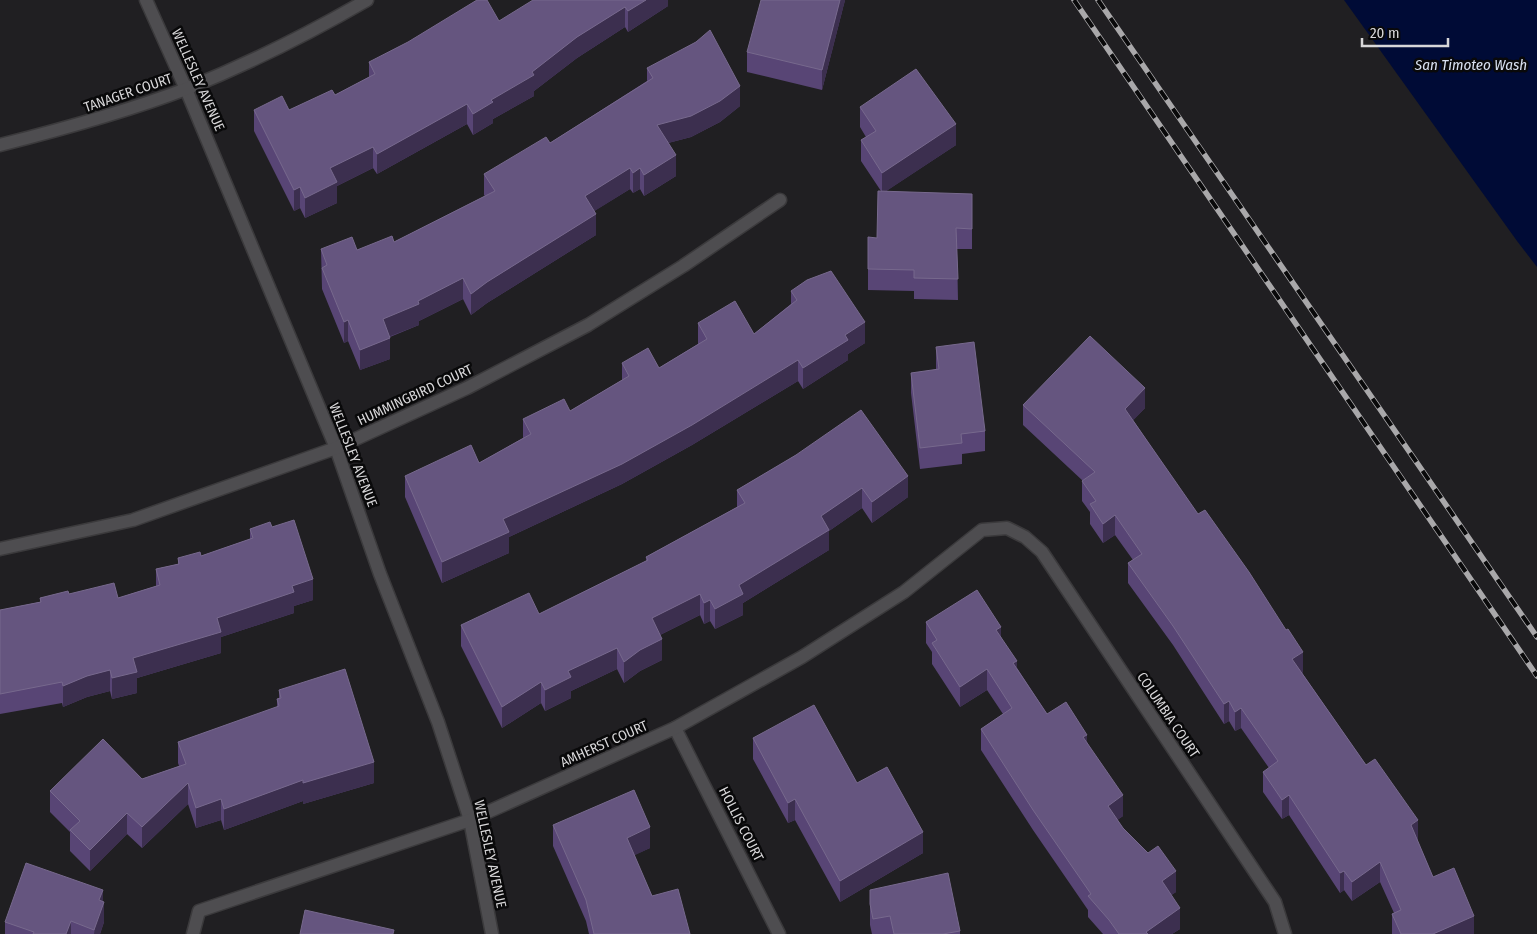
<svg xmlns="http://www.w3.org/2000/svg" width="1537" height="934" font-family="'Fira Sans Condensed',sans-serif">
  <rect width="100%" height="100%" fill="#201f22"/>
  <path fill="#000b36" d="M1344,0h193v267l-20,-26z"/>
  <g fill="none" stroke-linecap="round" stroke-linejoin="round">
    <defs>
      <g id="street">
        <path d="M146,0l40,89 150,359 44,126 58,148 32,98 22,114"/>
        <path d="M0,145c63,-16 126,-33 186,-56 62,-25 124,-56 181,-89"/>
        <path d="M0,549l133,-29 203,-72 131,-60 121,-63 95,-59 97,-66"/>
        <path d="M675,728l104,206"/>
        <path d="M193,934l6,-23 271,-91 205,-92 127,-71 102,-65 78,-62 25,-2 18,9 17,15 233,350 10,32"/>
      </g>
    </defs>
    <use href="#street" stroke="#3b3a3c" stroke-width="15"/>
    <use href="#street" stroke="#4e4d50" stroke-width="12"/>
    <defs>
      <g id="rail">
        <path d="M1074,0l463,676"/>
        <path d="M1098,0l439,637"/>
      </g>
    </defs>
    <use href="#rail" stroke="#a9a8aa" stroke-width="5.5"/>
    <use href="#rail" stroke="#09090a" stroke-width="4" stroke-dasharray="11" stroke-linecap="butt"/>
  </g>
  <g fill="#584575">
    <path d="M668,0v6l-40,26 -3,-5 -48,31 -43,33v5l-41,23v4l-20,12 -6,-11 -90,50 -4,-6 -36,18v17l-32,15 -5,-10 -6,3 -40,-80v-21h35l46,-15 34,-18v-15l130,-41z"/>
    <path d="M845,0l-23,90 -75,-18v-20z"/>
    <path d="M647,68l93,38 -20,16 -29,15 -23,6 8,33 -32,20 -4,-7 -7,4 -3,-4 -36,22 2,24 -109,68 -16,12 -8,-16 -44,22v4l-29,12v22l-30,11 -12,-29 -4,2 -22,-54 -1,-40 36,1 37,-8 91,-46 -1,-1v-21l66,-31 97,-62z"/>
    <path d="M860,107l96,38 -70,46 86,23v35h-15l1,51 -44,-1v-8l-46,-1v-21l9,-31 4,-47 -20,-30v-21l5,-3 -6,-10z"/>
    <path d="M791,291l74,52 -17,11v6l-45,29 -5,-8 -106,64 -70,39 -113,53v16l-67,30 -37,-86v-21l74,-13 44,-25v-19l47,-8 52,-31v-17l37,5 39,-24v-21l56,11 37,-30z"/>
    <path d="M936,347l49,84v20l-23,3v10l-42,5 -9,-76v-20l25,-3z"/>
    <path d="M1023,405l122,3 -12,12 170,252 -1,1 116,167h-1l16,37 41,57h-82v-20l2,-1 -14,-31 -28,19 -8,-11 -4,3 -51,-78 -7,4 -19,-27v-20l6,-4 -28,-40 -6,3 -6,-10 -5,3 -51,-79 -45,-62v-20l5,-3 -18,-25 -12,8 -13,-19v-12l-8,-11v-20h1l-60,-56z"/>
    <path d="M796,455l112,42 -36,26 -10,-15 -33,23v19l-86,53v12l-28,14 -5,-8 -6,3 -4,-9 -40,20 2,25 -22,11 -16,12 -7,-14 -46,22v7l-26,13 -4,-8 -39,25 -41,-82v-21l78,-11 107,-53v-4l91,-50v-17z"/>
    <path d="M272,527l41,73 -19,6v7l-73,24v16l-84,25v15l-25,6 -2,-8 -23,6 -24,10 -1,-4 -62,11v-104l40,-8v-4l29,-4 49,4 38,-12v-17l22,-5v-6l23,-2 49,-17v-10z"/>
    <path d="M926,622l75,15 16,31 30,46 40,28 36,74 -6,4 6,8 53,64 -5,3 9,34 -8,5h-69l-15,-17v-7l-55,-80 -52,-80v-21l22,-15 -16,-24 -27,17 -28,-43v-12l-6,-9z"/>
    <path d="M279,690l95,93 -71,21v-3l-79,29 -3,-10 -25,8 -8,-24 -46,44 -15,-14 -37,37 -20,-20v-19l-20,-20v-21l92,-12 37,-13 -1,-3v-21l99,-35v-8l2,-1z"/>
    <path d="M753,738l170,115 -83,49 -45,-82 -7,3 -35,-64z"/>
    <path d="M553,825l97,23 -16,7 18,41 38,38h-101l-3,-13 -33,-75z"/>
    <path d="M870,890l90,41v3h-88l-2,-9z"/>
    <path d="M103,901l1,21 -4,12h-95v-12z"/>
  </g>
  <g fill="#3c2f4f">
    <path d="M646,0h22v6l-40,26v-21z"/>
    <path d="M840,0h5l-23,90v-20z"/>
    <path d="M625,7v20l-48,31 -43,33v5l-41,23v4l-20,12v-21l18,-14 41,-28 45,-35z"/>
    <path d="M740,86v20l-20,16 -29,15 -34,9v-21z"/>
    <path d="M467,104v20l-90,50v-20z"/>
    <path d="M956,124v21l-74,49v-21z"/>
    <path d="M373,147v21l-36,18v17l-32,15v-20l25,-30z"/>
    <path d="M676,155v21l-32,20v-21z"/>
    <path d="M630,168v21l-45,28v-21z"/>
    <path d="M640,168v21l-7,4v-20z"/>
    <path d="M300,187v21l-6,3v-21z"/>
    <path d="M596,214v21l-109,68 -16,12v-21l16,-12z"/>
    <path d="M463,278v21l-44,22v4l-36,14v-20z"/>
    <path d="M348,320v21l-4,2v-21z"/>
    <path d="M865,322v21l-17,11v6l-45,29v-21l42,-33z"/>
    <path d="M390,338v21l-30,11v-20z"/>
    <path d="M798,360v21l-106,64 -70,39 -113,53v16l-67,30v-21l61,-43z"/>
    <path d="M1145,388v20l-20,21v-20z"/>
    <path d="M908,476v21l-36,26v-21z"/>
    <path d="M862,488v20l-33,23v19l-86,53v12l-28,14v-20l24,-24 82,-69z"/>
    <path d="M1115,515v20l-12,8v-19z"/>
    <path d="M313,579v21l-19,6v7l-73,24v16l-84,25v15l-25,6v-21l21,-20 84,-40 75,-32z"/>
    <path d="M700,594v21l-48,24v-21z"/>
    <path d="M710,600v21l-6,3v-21z"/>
    <path d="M1001,627v21l-5,-18z"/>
    <path d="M662,639v21l-22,11 -16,12v-21l16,-12z"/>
    <path d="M617,648v21l-46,22v7l-26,13v-21l23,-19z"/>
    <path d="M1303,652v20l-11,7v-20z"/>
    <path d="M1017,661v21l-4,-19z"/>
    <path d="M987,669v21l-27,17v-20z"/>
    <path d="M110,670v21l-23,6 -24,10v-21l24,-10z"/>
    <path d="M541,682v21l-39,25v-21z"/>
    <path d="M1229,701v20l-5,3v-20z"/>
    <path d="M1241,708v20l-6,3v-19z"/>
    <path d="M1087,735v20l-4,-18z"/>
    <path d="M374,762v21l-71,21v-21z"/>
    <path d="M303,780v21l-79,29v-21z"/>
    <path d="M188,783v21l-46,44v-21z"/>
    <path d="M1123,795v21l-15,11v-21z"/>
    <path d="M1289,795v20l-7,4v-19z"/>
    <path d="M221,799v21l-25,8v-20z"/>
    <path d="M795,799v21l-7,3v-20z"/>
    <path d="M127,813v21l-37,37v-21z"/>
    <path d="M1418,820v20l-7,5v-20z"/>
    <path d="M650,827v21l-23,11v-21z"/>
    <path d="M923,832v21l-83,49v-21z"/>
    <path d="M1380,862v20l-28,19v-19z"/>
    <path d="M1176,871v21l-14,10v-21z"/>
    <path d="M1344,871v19l-4,3v-20z"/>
    <path d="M103,890v15l1,-3v20l-4,12h-6l5,-34z"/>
    <path d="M1180,908v21l-8,5h-26v-2z"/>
    <path d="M1474,916v18h-41z"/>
    <path d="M71,921v13h-5z"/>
  </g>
  <g fill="#65557f" stroke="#77698d">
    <path d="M477,0h10l12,21 34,-21h113l-18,11 -3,-4 -48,30 -45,35 2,3 -43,25 2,2 -20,12 -6,-10 -90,50 -4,-7 -43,21 7,14 -32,16 -5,-11 -6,3 -40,-80 28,-14 7,14 43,-20 3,5 40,-21 -6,-12 39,-20z"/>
    <path d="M761,0h79l-18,70 -75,-18z"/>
    <path d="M710,30l30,56 -20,15 -29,15 -34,9 19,30 -32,20 -4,-7 -7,5 -3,-5 -45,28 11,18 -109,68 -16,12 -8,-16 -45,23 1,3 -36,15 7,19 -30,12 -12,-30 -4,2 -22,-54 5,-3 -6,-16 31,-12 5,13 35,-14 2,6 101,-51 -11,-17 62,-37 4,6 103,-65 -6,-10 49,-26z"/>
    <path d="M916,69l40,55 -74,49 -21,-33 15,-9 -16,-24z"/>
    <path d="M878,191l94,3v35l-16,-1 2,51 -44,-1v-8l-46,-1v-32l9,1z"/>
    <path d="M831,271l34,51 -20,13 3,5 -45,28 -5,-8 -106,65 -70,39 -119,55 6,13 -67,30 -37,-86 66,-31 8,18 52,-29 -8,-15 41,-20 6,12 59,-35 -7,-13 26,-15 11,20 48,-29 -9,-16 37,-22 19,33 43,-34 -6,-9 16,-11z"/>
    <path d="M1090,336l55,52 -20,21 73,105 7,-4 44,62 37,58 2,-1 15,23 -11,7 74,106 9,-6 43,61 -7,5 22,52 21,-9 20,48 -41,18h-32l-9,-20 9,-4 -21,-48 -28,20 -8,-11 -4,2 -51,-78 -7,5 -19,-28 15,-11 -37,-53 -6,4 -6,-11 -5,3 -51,-78 -45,-63 14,-9 -27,-39 -12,9 -13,-20 6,-3 -14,-20 13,-9 -72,-67z"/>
    <path d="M974,342l11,89 -24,3 1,9 -42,5 -9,-75 28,-4 -3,-22z"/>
    <path d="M861,410l47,66 -36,26 -10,-14 -41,28 8,14 -90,55 4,9 -28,15 -5,-9 -6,3 -4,-9 -48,24 10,21 -22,11 -16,12 -7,-14 -49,23 3,6 -26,13 -4,-8 -39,25 -41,-82 68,-32 10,21 109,-54 -2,-3 99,-54 -8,-13 59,-35z"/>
    <path d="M294,520l19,59 -21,7 2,6 -77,26 4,14 -88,26 4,14 -25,6 -2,-8 -23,6 -24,10 -1,-4 -62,12v-84l41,-8 -1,-4 28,-7 1,3 45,-11 4,15 42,-13 -4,-16 23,-5 -1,-6 22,-6 1,4 52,-18 -3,-9 20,-7 2,5z"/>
    <path d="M977,590l24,37 -5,3 21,31 -4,2 34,51 19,-12 21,33 -4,2 40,58 -15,11 15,22 25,25 10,-7 18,25 -14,10 18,27 -34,24 2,2h-29l-10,-14 -21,-24 3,-2 -58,-84 -52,-81 31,-21 -25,-39 -27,18 -28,-44 5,-3 -11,-18z"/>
    <path d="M345,669l29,93 -71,21v-3l-79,29 -3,-10 -25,9 -8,-25 -46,44 -15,-14 -37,37 -20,-20 10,-9 -30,-30 53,-52 39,40 44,-15 -8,-22 101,-36 -2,-7 4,-1 -2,-8z"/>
    <path d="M814,705l43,78 30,-16 36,65 -83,49 -45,-82 -7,4 -35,-65z"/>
    <path d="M634,790l16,37 -23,11 25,58 26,-7 12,45h-96l-8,-34 -33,-75z"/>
    <path d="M26,863l77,27 -4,10 5,2 -10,28 -23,-9 -5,13h-33l1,-2 -29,-10z"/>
    <path d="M948,873l12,58 -17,3h-49l-4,-18 -17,3 -3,-15v-14z"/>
    <path d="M305,910l89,20 -1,4h-93z"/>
  </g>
  <g text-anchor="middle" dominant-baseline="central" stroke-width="5" stroke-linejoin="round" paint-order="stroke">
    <g font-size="14" fill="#d8d7d9" stroke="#09090a">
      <text transform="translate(198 80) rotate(66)">WELLESLEY AVENUE</text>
      <text transform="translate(128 93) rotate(-19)">TANAGER COURT</text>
      <text transform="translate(415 395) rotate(-25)">HUMMINGBIRD COURT</text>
      <text transform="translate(353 455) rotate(69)">WELLESLEY AVENUE</text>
      <text transform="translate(1168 715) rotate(56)">COLUMBIA COURT</text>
      <text transform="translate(604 744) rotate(-24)">AMHERST COURT</text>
      <text transform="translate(741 824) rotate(63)">HOLLIS COURT</text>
      <text transform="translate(490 854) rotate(78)">WELLESLEY AVENUE</text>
    </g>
    <g font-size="15" font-style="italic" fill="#d9e1f1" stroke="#09090a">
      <text x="1471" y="65">San Timoteo Wash</text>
    </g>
  </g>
  <path d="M1362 38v8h86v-8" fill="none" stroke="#d8d7d9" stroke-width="2.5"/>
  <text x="1370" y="38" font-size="15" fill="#d8d7d9" stroke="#09090a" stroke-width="4" paint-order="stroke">20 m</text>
</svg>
